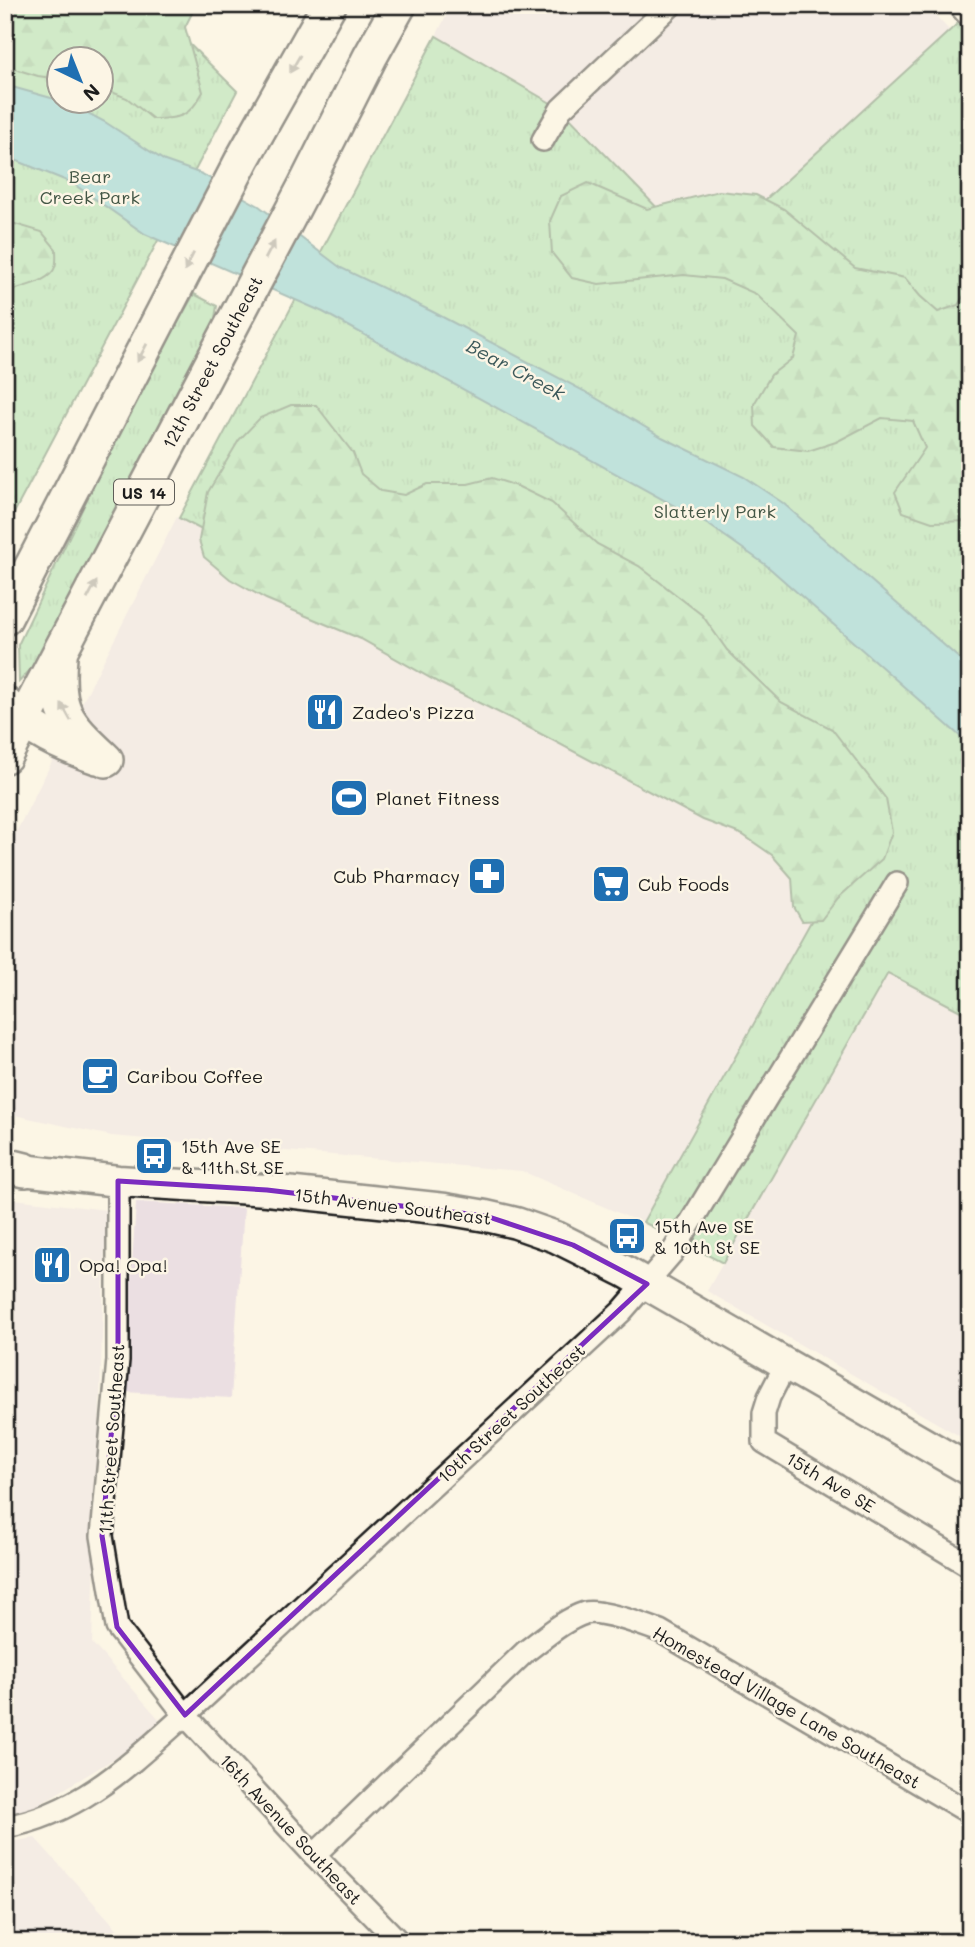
<svg xmlns="http://www.w3.org/2000/svg" width="975" height="1947" font-family="Mali,sans-serif">
  <defs>
    <pattern id="grass-tufts" width="24" height="20" patternUnits="userSpaceOnUse" patternTransform="scale(1.75)"><rect width="24" height="20" fill="#9ddca4"/><path d="M3 7l-1-3M5 7V3M7 7l1-3M15 17l-1-3M17 17v-4M19 17l1-3" fill="none" stroke="#87bc8d"/></pattern>
    <pattern id="forest-firs" width="22" height="20" patternUnits="userSpaceOnUse" patternTransform="scale(1.75)"><rect width="22" height="20" fill="#9ddca4"/><path d="M5 1l3.5 6h-7zM16 11l3.5 6h-7z" fill="#87bc8d"/></pattern>
  </defs>
  <rect width="100%" height="100%" fill="#fcf5e5"/>
  <filter id="ink" filterUnits="userSpaceOnUse"><feTurbulence type="fractalNoise" baseFrequency=".0143" numOctaves="2"/><feDisplacementMap in="SourceGraphic" scale="14" xChannelSelector="R" yChannelSelector="G"/><feConvolveMatrix kernelMatrix="1 2 1 2 8 2 1 2 1" color-interpolation-filters="sRGB"/></filter>
  <g filter="url(#ink)">
    <g fill="#ebdfe2">
      <path d="M452,5h473l25,26 -186,169 -8,-5 -34,-3 -67,14 -94,-97 -125,-73z"/>
      <path d="M177,517l667,348 -200,359 -122,-53 -410,-35 -107,-23v-259z"/>
      <path d="M889,973l81,42v427l-263,-151z"/>
      <path d="M5,1198l101,12 -14,433 74,84 -133,81 -28,8z"/>
      <path d="M136,1202l108,6 -13,190 -107,-6z"/>
      <path d="M35,1838l94,104h-124v-99z"/>
    </g>
    <g fill="url(#grass-tufts)" stroke="#5c7c60" stroke-width="2">
      <path d="M968,14l2,1002 -82,-43 -165,290 -80,-41 199,-356 -663,-348 257,-482 125,73 143,147z"/>
      <path d="M162,17l75,74 -232,439v-487l55,17v42h42v-38z"/>
      <path d="M194,294l23,12 -3,18 -173,334 -22,24 -1,-37 113,-239z"/>
    </g>
    <g fill="url(#forest-firs)" stroke="#5c7c60" stroke-width="2">
      <path d="M5,5h191l-11,22 18,65c-14,26 -23,26 -50,27l-26,-21 -25,-10v-28h-42l-1,19 -21,-3 -33,-10z"/>
      <path d="M588,183l59,26 72,-18 37,4 28,14 71,59 50,10 15,18 18,16 20,-7 12,-19v235l-38,1 -29,-10 -8,-20 30,-44 -12,-27 -31,-3 -46,24 -28,9 -34,-4 -19,-21 -1,-22 17,-29 22,-17 6,-22 -43,-42 -34,-15 -38,-4 -85,9 -27,-6 -20,-25 -2,-32 11,-25z"/>
      <path d="M5,221l37,11 14,17c0,5 1,13 -1,18 -5,16 -35,19 -50,26z"/>
      <path d="M291,405h25l37,48 8,21 20,17 23,4 23,-11h41l24,-6 25,8 35,17 45,41 42,22 63,49 25,35 54,52 51,27 54,70 6,33 -10,27 -44,39 -17,22 -19,1 -8,-14 -2,-29 -20,-23 -29,-20 -40,-15 -179,-95 -83,-41 -80,-45 -95,-40 -36,-20 -26,-22 -5,-17 9,-48 31,-52 21,-22z"/>
    </g>
    <path fill="#78c9ce" stroke="#538487" stroke-width="2" d="M5,85l64,18 36,19 60,39 37,13 57,32 82,62 90,43 153,80 78,46 82,40 39,26 187,165v77l-204,-180 -57,-40 -386,-213 -178,-78 -73,-51 -67,-27z"/>
    <g fill="none" stroke-linecap="round" stroke-linejoin="round">
      <defs>
        <g id="minor">
          <path d="M959,5l11,12"/>
          <path d="M543,140l18,-31 110,-104"/>
          <path d="M118,1181v179l-16,176 15,91 68,88 129,140 85,87"/>
          <path d="M786,1364l-17,33 -5,16v29l206,124"/>
          <path d="M5,1827c75,-13 125,-63 180,-112l437,-404 50,-58 225,-370"/>
          <path d="M314,1855l211,-203c18,-13 38,-32 60,-39 15,-4 59,12 75,18l310,182"/>
        </g>
        <path id="secondary" d="M5,1168l113,13 149,9 178,19 41,7 30,7 40,14 68,34 346,199"/>
        <g id="primary">
          <path d="M5,618l238,-460 86,-153"/>
          <path d="M60,657c-5,56 7,66 46,103"/>
          <path d="M5,704c26,27 57,41 92,53"/>
          <path d="M5,756l300,-570 65,-129 29,-52"/>
          <path d="M5,1165l20,5"/>
        </g>
      </defs>
      <use href="#minor" stroke="#1c1c1c" stroke-width="26"/>
      <use href="#secondary" stroke="#1c1c1c" stroke-width="35"/>
      <use href="#primary" stroke="#1c1c1c" stroke-width="38"/>
      <use href="#minor" stroke="#fcf5e5" stroke-width="21"/>
      <use href="#secondary" stroke="#fcf5e5" stroke-width="30"/>
      <use href="#primary" stroke="#fcf5e5" stroke-width="33"/>
    </g>
    <defs><path id="oneway-solid" d="M-6-.8H1V-3.2L6.5 0L1 3.2V.8H-6Z" transform="scale(1.75)"/></defs>
    <g fill="#97938b">
      <use href="#oneway-solid" transform="translate(295 64) rotate(120)"/>
      <use href="#oneway-solid" transform="translate(270 250) rotate(-62)"/>
      <use href="#oneway-solid" transform="translate(189 262) rotate(117)"/>
      <use href="#oneway-solid" transform="translate(142 353) rotate(118)"/>
      <use href="#oneway-solid" transform="translate(92 590) rotate(-62)"/>
      <use href="#oneway-solid" transform="translate(66 712) rotate(-119)"/>
    </g>
  </g>
  <path d="M0 0H975V1947H0ZM118,1181l149,9 219,26 87,29 74,39 -462,431 -68,-88 -15,-91 16,-176z" fill="#fcf5e5" fill-opacity=".55" fill-rule="evenodd"/>
  <path fill="none" stroke="#7b2cbf" stroke-width="5" stroke-linejoin="round" d="M118,1181l149,9 219,26 87,29 74,39 -462,431 -68,-88 -15,-91 16,-176z"/>
  <defs>
    <symbol id="restaurant-square" viewBox="-11 -11 22 22"><rect x="-9" y="-9" width="18" height="18" rx="4" fill="#1f6fb2" stroke="#fcf5e5"/><path d="M-5-6h1v4h1v-4h1v4h1v-4h1v5L-1.5 .5V6h-2V.5L-5-1ZM5-6V6H3V1.5H1.5Q1.5-4 5-6Z" fill="#fff"/></symbol>
    <symbol id="stadium-square" viewBox="-11 -11 22 22"><rect x="-9" y="-9" width="18" height="18" rx="4" fill="#1f6fb2" stroke="#fcf5e5"/><path d="M0-5a6.5 5 0 1 0 0 10a6.5 5 0 1 0 0-10ZM-3.5-1.8h7v3.6h-7Z" fill="#fff"/></symbol>
    <symbol id="pharmacy-square" viewBox="-11 -11 22 22"><rect x="-9" y="-9" width="18" height="18" rx="4" fill="#1f6fb2" stroke="#fcf5e5"/><path d="M-2-6h4v4h4v4h-4v4h-4v-4h-4v-4h4Z" fill="#fff"/></symbol>
    <symbol id="supermarket-square" viewBox="-11 -11 22 22"><rect x="-9" y="-9" width="18" height="18" rx="4" fill="#1f6fb2" stroke="#fcf5e5"/><path d="M-6-5.5h2.5l.6 2H6L4.5 2H-2.5L-4.4-4H-6ZM-1.5 3.2a1.3 1.3 0 1 0 .1 0ZM3 3.2a1.3 1.3 0 1 0 .1 0Z" fill="#fff"/></symbol>
    <symbol id="cafe-square" viewBox="-11 -11 22 22"><rect x="-9" y="-9" width="18" height="18" rx="4" fill="#1f6fb2" stroke="#fcf5e5"/><path d="M-5.5-4.5H6V0H3Q3 3.5 0 3.5H-2.5Q-5.5 3.5-5.5 0ZM3-3.2v2h1.7v-2ZM-6 4.5H4V6H-6Z" fill="#fff"/></symbol>
    <symbol id="bus-square" viewBox="-11 -11 22 22"><rect x="-9" y="-9" width="18" height="18" rx="4" fill="#1f6fb2" stroke="#fcf5e5"/><path d="M-5-6H5V4H4V6H2V4H-2V6H-4V4H-5ZM-3.5-4V0h7V-4ZM-3.5 1.2v1.5H-2V1.2ZM2 1.2v1.5H3.5V1.2Z" fill="#fff"/></symbol>
  </defs>
  <g fill-rule="evenodd">
    <use href="#restaurant-square" x="303" y="690" width="44" height="44"/>
    <use href="#stadium-square" x="327" y="776" width="44" height="44"/>
    <use href="#pharmacy-square" x="465" y="854" width="44" height="44"/>
    <use href="#supermarket-square" x="589" y="862" width="44" height="44"/>
    <use href="#cafe-square" x="78" y="1054" width="44" height="44"/>
    <use href="#bus-square" x="132" y="1134" width="44" height="44"/>
    <use href="#bus-square" x="605" y="1214" width="44" height="44"/>
    <use href="#restaurant-square" x="30" y="1243" width="44" height="44"/>
  </g>
  <g text-anchor="middle" dominant-baseline="central" stroke-width="5" stroke-linejoin="round" paint-order="stroke">
    <rect fill="#fcf5e5" stroke="#5f5d58" stroke-width="2" x="114" y="479.5" width="60" height="25" rx="5"/>
    <g font-size="16" font-weight="bold" fill="#1c1c1c">
      <text x="144" y="492">US 14</text>
    </g>
    <g font-size="18" fill="#435645" stroke="#fcf5e5">
      <text x="90" y="176">Bear<tspan x="90" dy="21">Creek Park</tspan></text>
      <text x="715" y="511">Slatterly Park</text>
    </g>
    <g font-size="18" fill="#1c1c1c" stroke="#fcf5e5">
      <text transform="translate(212 362) rotate(-62)">12th Street Southeast</text>
      <text transform="translate(393 1206) rotate(7)">15th Avenue Southeast</text>
      <text transform="translate(511 1413) rotate(-43)">10th Street Southeast</text>
      <text transform="translate(111 1439) rotate(-86)">11th Street Southeast</text>
      <text transform="translate(831 1482) rotate(31)">15th Ave SE</text>
      <text transform="translate(787 1707) rotate(30)">Homestead Village Lane Southeast</text>
      <text transform="translate(291 1829) rotate(47)">16th Avenue Southeast</text>
    </g>
    <g font-size="18" fill="#1c1c1c" stroke="#fcf5e5" text-anchor="start">
      <text x="352" y="712">Zadeo's Pizza</text>
      <text x="376" y="798">Planet Fitness</text>
      <text x="460" y="876" text-anchor="end">Cub Pharmacy</text>
      <text x="638" y="884">Cub Foods</text>
      <text x="127" y="1076">Caribou Coffee</text>
      <text x="181" y="1146">15th Ave SE<tspan x="181" dy="21">&amp; 11th St SE</tspan></text>
      <text x="654" y="1226">15th Ave SE<tspan x="654" dy="21">&amp; 10th St SE</tspan></text>
      <text x="79" y="1265">Opa! Opa!</text>
    </g>
    <g font-size="19" font-style="italic" fill="#3c595a" stroke="#fcf5e5">
      <text transform="translate(516 369) rotate(28)">Bear Creek</text>
    </g>
  </g>
  <rect width="975" height="1947" fill="none" stroke="#fcf5e5" stroke-width="28"/>
  <rect x="14" y="14" width="947" height="1919" fill="none" stroke="#1c1c1c" stroke-width="2.5" filter="url(#ink)"/>
  <g transform="translate(80 80) rotate(137)"><circle r="33" fill="#fcf5e5" stroke="#a29e95" stroke-width="2"/>
  <path d="M0-5L12 26L0 18L-12 26Z" fill="#1f6fb2"/>
  <text y="-10" font-size="19" font-weight="bold" text-anchor="middle" fill="#1c1c1c">N</text>
  </g>
</svg>
